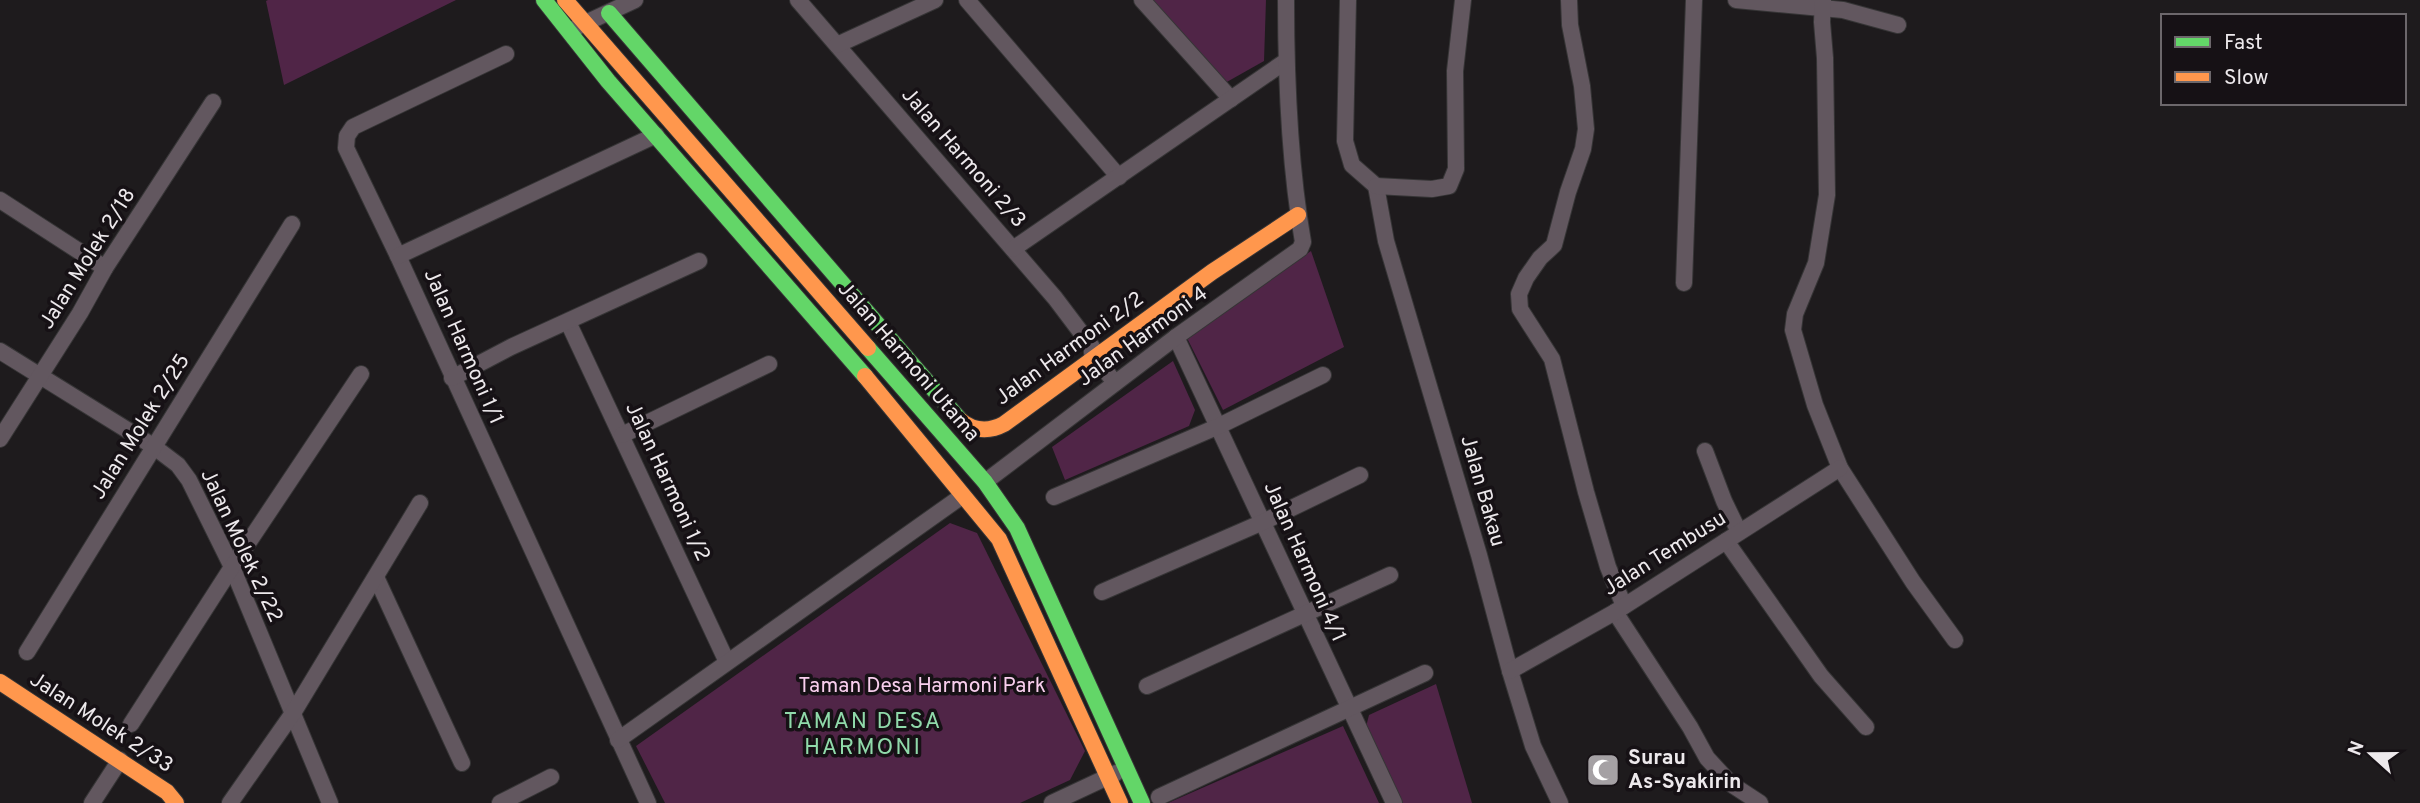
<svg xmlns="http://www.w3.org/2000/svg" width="2420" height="803" font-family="Overpass,sans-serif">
  <rect width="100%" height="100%" fill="#1e1b1d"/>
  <g fill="#502547">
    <path d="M268,0h188l-172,85 -18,-84z"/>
    <path d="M1150,0h116l-2,61 -39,22z"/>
    <path d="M1311,251l33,96 -121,63 -37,-74z"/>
    <path d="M1173,361l22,49 -6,16 -124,54 -13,-33z"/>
    <path d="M950,523l27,10 108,218 -15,29 -50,23h-355l-29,-57z"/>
    <path d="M1436,684l33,109 3,10h-70l-36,-76 3,-12z"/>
    <path d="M1343,726l36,77h-211z"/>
  </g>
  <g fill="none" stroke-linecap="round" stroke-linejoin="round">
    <defs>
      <g id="street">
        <path d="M798,0l257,298 37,49v6l23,30"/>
        <path d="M967,0l152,177"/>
        <path d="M1142,0l89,99"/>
        <path d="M1348,0l-3,141 7,24 24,21"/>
        <path d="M1569,0l1,25 12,61 4,43 -3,20 -15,43 -14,53 -14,13 -14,20 -7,16 1,15 32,50 34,133 22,75 16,39"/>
        <path d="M1736,0l107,10 55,15"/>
        <path d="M1823,0l-1,22 3,36 2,137 -11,68 -21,51 -2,16 22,75 25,63 73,114 42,58"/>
        <path d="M577,27l58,-27"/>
        <path d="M837,45l98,-45"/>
        <path d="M506,54l-153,73 -6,9 -1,12 52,108 250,547"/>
        <path d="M1376,186l10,55 93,314 31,116 23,75 27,57"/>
        <path d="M1376,186l56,3 17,-3 7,-17 -1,-98 8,-71"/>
        <path d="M0,200l105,68"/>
        <path d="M1013,249l273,-188"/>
        <path d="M398,256l258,-121"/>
        <path d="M1684,283l10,-283"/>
        <path d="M568,322l159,340"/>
        <path d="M1176,337l218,466"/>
        <path d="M0,351l153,95 25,19 11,15 43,87 98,236"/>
        <path d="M452,378l59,-31 188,-86"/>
        <path d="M622,435l147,-71"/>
        <path d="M0,439l80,-126 25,-45 108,-166"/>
        <path d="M1705,451l19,50 15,31"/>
        <path d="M985,482l191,-145 124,-88 3,-7c-14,-79 -17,-162 -17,-242"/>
        <path d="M1054,497l165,-71 104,-51"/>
        <path d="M1726,541l95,135 45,51"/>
        <path d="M376,577l86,186"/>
        <path d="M1102,592l161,-70 97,-47"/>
        <path d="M1615,612l75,115 17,31 24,26 29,19"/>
        <path d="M27,652l265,-428"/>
        <path d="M1510,671l105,-59 225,-144"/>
        <path d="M1147,686l243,-111"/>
        <path d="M131,724l101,-157 129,-193"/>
        <path d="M618,740l344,-244"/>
        <path d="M1159,797l266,-124"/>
        <path d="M92,803l28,-43"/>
        <path d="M230,803l63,-90 127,-210"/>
        <path d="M500,803l51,-26"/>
        <path d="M1052,803l64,-30"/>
      </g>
      <g id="fast">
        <path d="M544,0l64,81 257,295"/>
        <path d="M609,13l351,407"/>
        <path d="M868,348l117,134 32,46 125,275"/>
      </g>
      <g id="slow">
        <path d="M565,0l303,348"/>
        <path d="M865,376l134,163 121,264"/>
        <path d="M960,420c13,11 29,12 44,4l208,-152 86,-57"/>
        <path d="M0,682l167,110 9,11"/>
      </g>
    </defs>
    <use href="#street" stroke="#363536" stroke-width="18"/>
    <use href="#fast" stroke="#363536" stroke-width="18"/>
    <use href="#slow" stroke="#363536" stroke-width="18"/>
    <use href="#street" stroke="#62575f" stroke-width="16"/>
    <use href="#fast" stroke="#63d668" stroke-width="16"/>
    <use href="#slow" stroke="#ff974d" stroke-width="16"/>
  </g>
  <defs>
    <symbol id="mosque-square" viewBox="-11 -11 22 22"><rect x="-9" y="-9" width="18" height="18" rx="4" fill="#a5a1a4" stroke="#161115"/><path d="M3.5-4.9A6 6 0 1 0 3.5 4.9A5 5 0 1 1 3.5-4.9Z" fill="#fff"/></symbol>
  </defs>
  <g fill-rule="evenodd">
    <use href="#mosque-square" x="1584" y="751" width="38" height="38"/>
  </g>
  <g text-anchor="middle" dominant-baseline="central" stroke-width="7" stroke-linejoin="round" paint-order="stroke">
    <g font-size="21" fill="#ede9ec" stroke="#161115">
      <text transform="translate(963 158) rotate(49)">Jalan Harmoni 2/3</text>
      <text transform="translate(88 259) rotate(-58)">Jalan Molek 2/18</text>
      <text transform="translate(1143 337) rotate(-36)">Jalan Harmoni 4</text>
      <text transform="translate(463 347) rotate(66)">Jalan Harmoni 1/1</text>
      <text transform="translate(1070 349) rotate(-36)">Jalan Harmoni 2/2</text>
      <text transform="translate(908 362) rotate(49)">Jalan Harmoni Utama</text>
      <text transform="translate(141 427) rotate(-58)">Jalan Molek 2/25</text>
      <text transform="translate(667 482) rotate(65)">Jalan Harmoni 1/2</text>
      <text transform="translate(1482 491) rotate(74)">Jalan Bakau</text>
      <text transform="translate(241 546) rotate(65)">Jalan Molek 2/22</text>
      <text transform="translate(1665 554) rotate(-32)">Jalan Tembusu</text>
      <text transform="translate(1304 562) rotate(66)">Jalan Harmoni 4/1</text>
      <text transform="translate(101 723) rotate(33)">Jalan Molek 2/33</text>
    </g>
    <g font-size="21" fill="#f9cfee" stroke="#161115">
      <text x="922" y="686">Taman Desa Harmoni Park</text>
    </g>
    <g font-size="21" font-weight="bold" fill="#ede9ec" stroke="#161115" text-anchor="start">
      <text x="1628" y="758">Surau<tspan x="1628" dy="24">As-Syakirin</tspan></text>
    </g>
    <g font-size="23" letter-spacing="2" fill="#90daaa" stroke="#161115">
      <text x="863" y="722">TAMAN DESA<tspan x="863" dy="26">HARMONI</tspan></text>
    </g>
  </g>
  <rect x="2161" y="14" width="245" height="91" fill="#161115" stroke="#6c676b" stroke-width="2"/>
  <rect x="2175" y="37" width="35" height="10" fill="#63d668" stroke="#6c676b" stroke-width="2"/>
  <text x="2224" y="49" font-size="21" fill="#ede9ec">Fast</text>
  <rect x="2175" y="72" width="35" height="10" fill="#ff974d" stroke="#6c676b" stroke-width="2"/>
  <text x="2224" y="84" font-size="21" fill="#ede9ec">Slow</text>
  <g transform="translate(2371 754) rotate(291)" stroke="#161115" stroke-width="5" paint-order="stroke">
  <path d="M0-5L12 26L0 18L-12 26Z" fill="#ede9ec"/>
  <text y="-10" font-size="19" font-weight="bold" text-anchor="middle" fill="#ede9ec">N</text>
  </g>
</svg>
